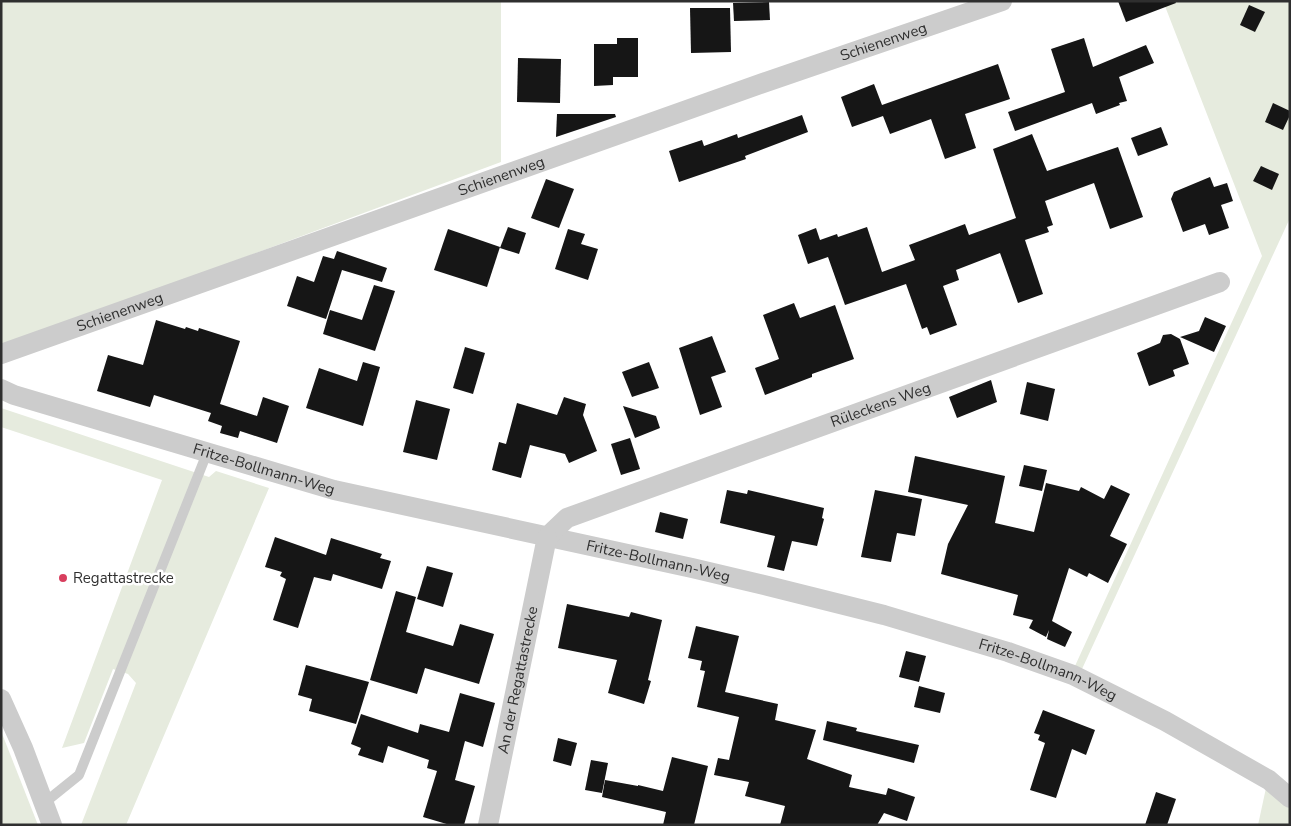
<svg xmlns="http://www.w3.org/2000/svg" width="1291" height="826" font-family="'Nunito Sans',sans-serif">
  <rect width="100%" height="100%" fill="#fff"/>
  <g fill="#e6ebde">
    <path d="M1,1h500v161l-495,184 -5,-1z"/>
    <path d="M1163,1h127v217l-208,451 -7,-3 187,-410z"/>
    <path d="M1,408l208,69 7,-6 53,17 -143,337h-45l55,-142 -8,-9 -15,-5 -29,74 -22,5 100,-268 -161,-53z"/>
    <path d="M1,731l37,94h-37z"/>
    <path d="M1266,788l24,20v17h-32z"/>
  </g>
  <g fill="#161616">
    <path d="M1118,1h57l1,2 -50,19z"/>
    <path d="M769,2l1,18 -36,1 -1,-18z"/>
    <path d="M1249,5l16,7 -10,20 -15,-7z"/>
    <path d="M690,8h40l1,44 -40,1z"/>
    <path d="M617,38h21v39h-25v8l-19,1v-42h23z"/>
    <path d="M1084,38l9,29 53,-22 8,18 -35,14 8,24 -8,2 1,2 -24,9 -4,-11 -77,28 -7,-19 57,-20 -14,-43z"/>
    <path d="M518,58l43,1 -1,44 -43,-1z"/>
    <path d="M998,64l12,35 -45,15 11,34 -31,11 -14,-40 -41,15 -7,-18 -31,11 -11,-30 33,-13 8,21z"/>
    <path d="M1273,103l17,8v4l-7,15 -18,-8z"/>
    <path d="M557,114h58l1,3 -60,20z"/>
    <path d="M802,115l6,17 -63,24 1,3 -67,23 -10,-31 33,-11 2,6 33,-12 1,4z"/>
    <path d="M1161,127l7,18 -30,11 -7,-18z"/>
    <path d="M1032,134l15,37 71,-24 25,70 -33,12 -16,-46 -49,18 8,24 -6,2 2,5 -24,8 18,54 -25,9 -18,-50 -44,17 3,10 -16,6 14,39 -27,10 -3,-8 -5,2 -16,-45 -61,21 -17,-48 -20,7 -10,-29 18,-7 4,12 17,-6 1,3 29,-10 15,45 33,-12 -6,-15 56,-21 4,11 47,-17 -23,-69z"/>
    <path d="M1261,166l18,8 -7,16 -19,-9z"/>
    <path d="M1210,177l4,10 13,-4 6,18 -12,4 8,23 -20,7 -4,-11 -22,8 -12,-33 3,-7z"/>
    <path d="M546,179l28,10 -15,39 -28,-10z"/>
    <path d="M508,227l18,6 -7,21 -19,-6z"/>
    <path d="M448,229l52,18 -13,40 -53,-17z"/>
    <path d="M568,229l17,5 -4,10 17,5 -10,31 -33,-11z"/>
    <path d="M337,251l50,17 -5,14 -40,-12 -16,49 -39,-13 10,-30 17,6 9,-26 11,3z"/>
    <path d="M374,285l21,6 -20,60 -52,-17 7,-24 32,10z"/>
    <path d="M794,303l6,15 35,-13 19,54 -42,15v3l-47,18 -10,-27 24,-9 -16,-44z"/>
    <path d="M1205,317l21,9 -12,26 -34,-15 19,-6z"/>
    <path d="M156,320l29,9 1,-2 12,4 1,-3 41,13 -20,63 37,12 6,-19 26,9 -12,37 -37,-12 -2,7 -18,-5 2,-7 -14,-5 3,-8 -57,-18 -4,12 -53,-16 11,-36 35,10z"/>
    <path d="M1171,334l9,5 9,25 -16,6 2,6 -26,10 -12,-33 23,-10 3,-8z"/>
    <path d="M712,336l14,36 -15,5 11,30 -22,8 -21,-67z"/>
    <path d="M465,347l20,6 -12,41 -20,-6z"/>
    <path d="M363,362l17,5 -17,59 -57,-18 13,-40 38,13z"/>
    <path d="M649,362l10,26 -27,9 -10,-25z"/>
    <path d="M991,380l6,22 -40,16 -8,-21z"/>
    <path d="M1027,382l28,7 -7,32 -28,-7z"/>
    <path d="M564,397l22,7 -3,11 14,36 -28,12 -4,-9 -35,-9 -9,33 -29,-8 7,-28 7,2 11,-41 40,12z"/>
    <path d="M416,400l34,9 -13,51 -34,-8z"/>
    <path d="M623,406l33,10 4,12 -25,10z"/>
    <path d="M630,438l10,31 -19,6 -10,-31z"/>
    <path d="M915,456l90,20 -10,47 39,9 12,-49 33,8 2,-4 23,12 7,-14 19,9 -20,42 17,8 -19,39 -19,-10 -2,4 -18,-9 -17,53 20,11 -7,15 -18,-8 2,-9 -3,7 -17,-9 4,-8 -20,-5 5,-20 -77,-21 7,-30 20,-39 -60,-13z"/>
    <path d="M1024,465l23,5 -5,21 -23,-5z"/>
    <path d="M727,490l20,4 1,-4 76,18 -2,10 2,1 -7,27 -25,-5 -8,30 -17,-4 8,-31 -55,-13z"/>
    <path d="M875,490l47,9 -7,37 -18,-3 -6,29 -30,-5z"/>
    <path d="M660,512l28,7 -5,20 -28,-7z"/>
    <path d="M275,537l51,18 5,-17 51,16 -2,4 11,3 -9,28 -49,-15 -2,7 -17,-4 -16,51 -25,-8 13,-41 -6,-3 2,-4 -17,-5z"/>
    <path d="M427,566l26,7 -10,34 -26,-8z"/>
    <path d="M396,591l20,6 -10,35 47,14 7,-22 34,10 -15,50 -54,-16 -8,26 -47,-14z"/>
    <path d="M567,604l62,13 2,-5 31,8 -14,60 3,1 -7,23 -36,-11 9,-33 -59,-12z"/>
    <path d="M696,626l43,10 -14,56 53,12 -3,16 41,10 -9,29 45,16 -3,12 37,8 2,-7 27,9 -8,24 -23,-8 -7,12h-97l5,-19 -40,-10 4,-14 -35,-7 4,-17 11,2 10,-43 -42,-10 8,-36 -5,-1 2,-9 -14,-3z"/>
    <path d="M906,651l20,5 -7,26 -20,-5z"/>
    <path d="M306,665l63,17 -13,42 -47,-13 3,-12 -14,-4z"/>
    <path d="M919,686l26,7 -5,20 -26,-6z"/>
    <path d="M460,693l35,10 -12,44 -18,-6 -10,39 20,6 -11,39h-14l-27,-8 14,-46 -10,-3 2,-8 -41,-14 -5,17 -25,-8 3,-7 -10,-4 10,-30 57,19 2,-9 29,8z"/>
    <path d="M1043,710l52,20 -9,25 -14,-6 -16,49 -26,-8 15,-47 -7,-3 2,-5 -6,-2z"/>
    <path d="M827,721l30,7 -1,3 63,14 -5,18 -91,-23z"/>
    <path d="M558,738l19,5 -6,23 -18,-5z"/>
    <path d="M672,757l36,9 -14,59h-31l3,-13 -64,-15 3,-17 33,6v-1l25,6z"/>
    <path d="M591,760l17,3 -6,30 -17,-3z"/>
    <path d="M1156,792l20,7 -9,26h-22z"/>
  </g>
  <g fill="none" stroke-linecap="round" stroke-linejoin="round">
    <path stroke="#ccc" stroke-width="10" d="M43,804l36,-29 128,-322"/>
    <g stroke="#ccc" stroke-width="20">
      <path id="s1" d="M1,354l762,-271 239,-82"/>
      <path id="s2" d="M1,389l13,6 320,95 358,78 76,18 116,29 124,37 65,23 92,46 104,59 21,18"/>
      <path id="s3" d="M547,537l20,-19 653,-236"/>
      <path d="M1,699l22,49 29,77"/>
      <path id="s4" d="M488,825l59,-288"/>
    </g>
  </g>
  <circle fill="#d83e5e" stroke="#fff" stroke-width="2" cx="63" cy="578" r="5"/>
  <g text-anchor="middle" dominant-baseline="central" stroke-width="5" stroke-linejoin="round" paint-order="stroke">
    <g font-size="15" fill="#2f2f2f" stroke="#fff">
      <text stroke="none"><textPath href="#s1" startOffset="936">Schienenweg</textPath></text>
      <text stroke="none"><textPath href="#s1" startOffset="531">Schienenweg</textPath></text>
      <text stroke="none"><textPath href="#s1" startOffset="126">Schienenweg</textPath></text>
      <text stroke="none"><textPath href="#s3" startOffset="361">Rüleckens Weg</textPath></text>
      <text stroke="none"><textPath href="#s2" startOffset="275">Fritze-Bollmann-Weg</textPath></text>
      <text stroke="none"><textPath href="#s2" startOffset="680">Fritze-Bollmann-Weg</textPath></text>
      <text stroke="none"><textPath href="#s2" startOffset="1085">Fritze-Bollmann-Weg</textPath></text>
      <text stroke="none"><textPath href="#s4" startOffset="148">An der Regattastrecke</textPath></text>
    </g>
    <g font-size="15" fill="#2f2f2f" stroke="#fff" text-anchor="start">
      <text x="73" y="578">Regattastrecke</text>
    </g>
  </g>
  <rect width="1291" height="826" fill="none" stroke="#2f2f2f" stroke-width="5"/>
</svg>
